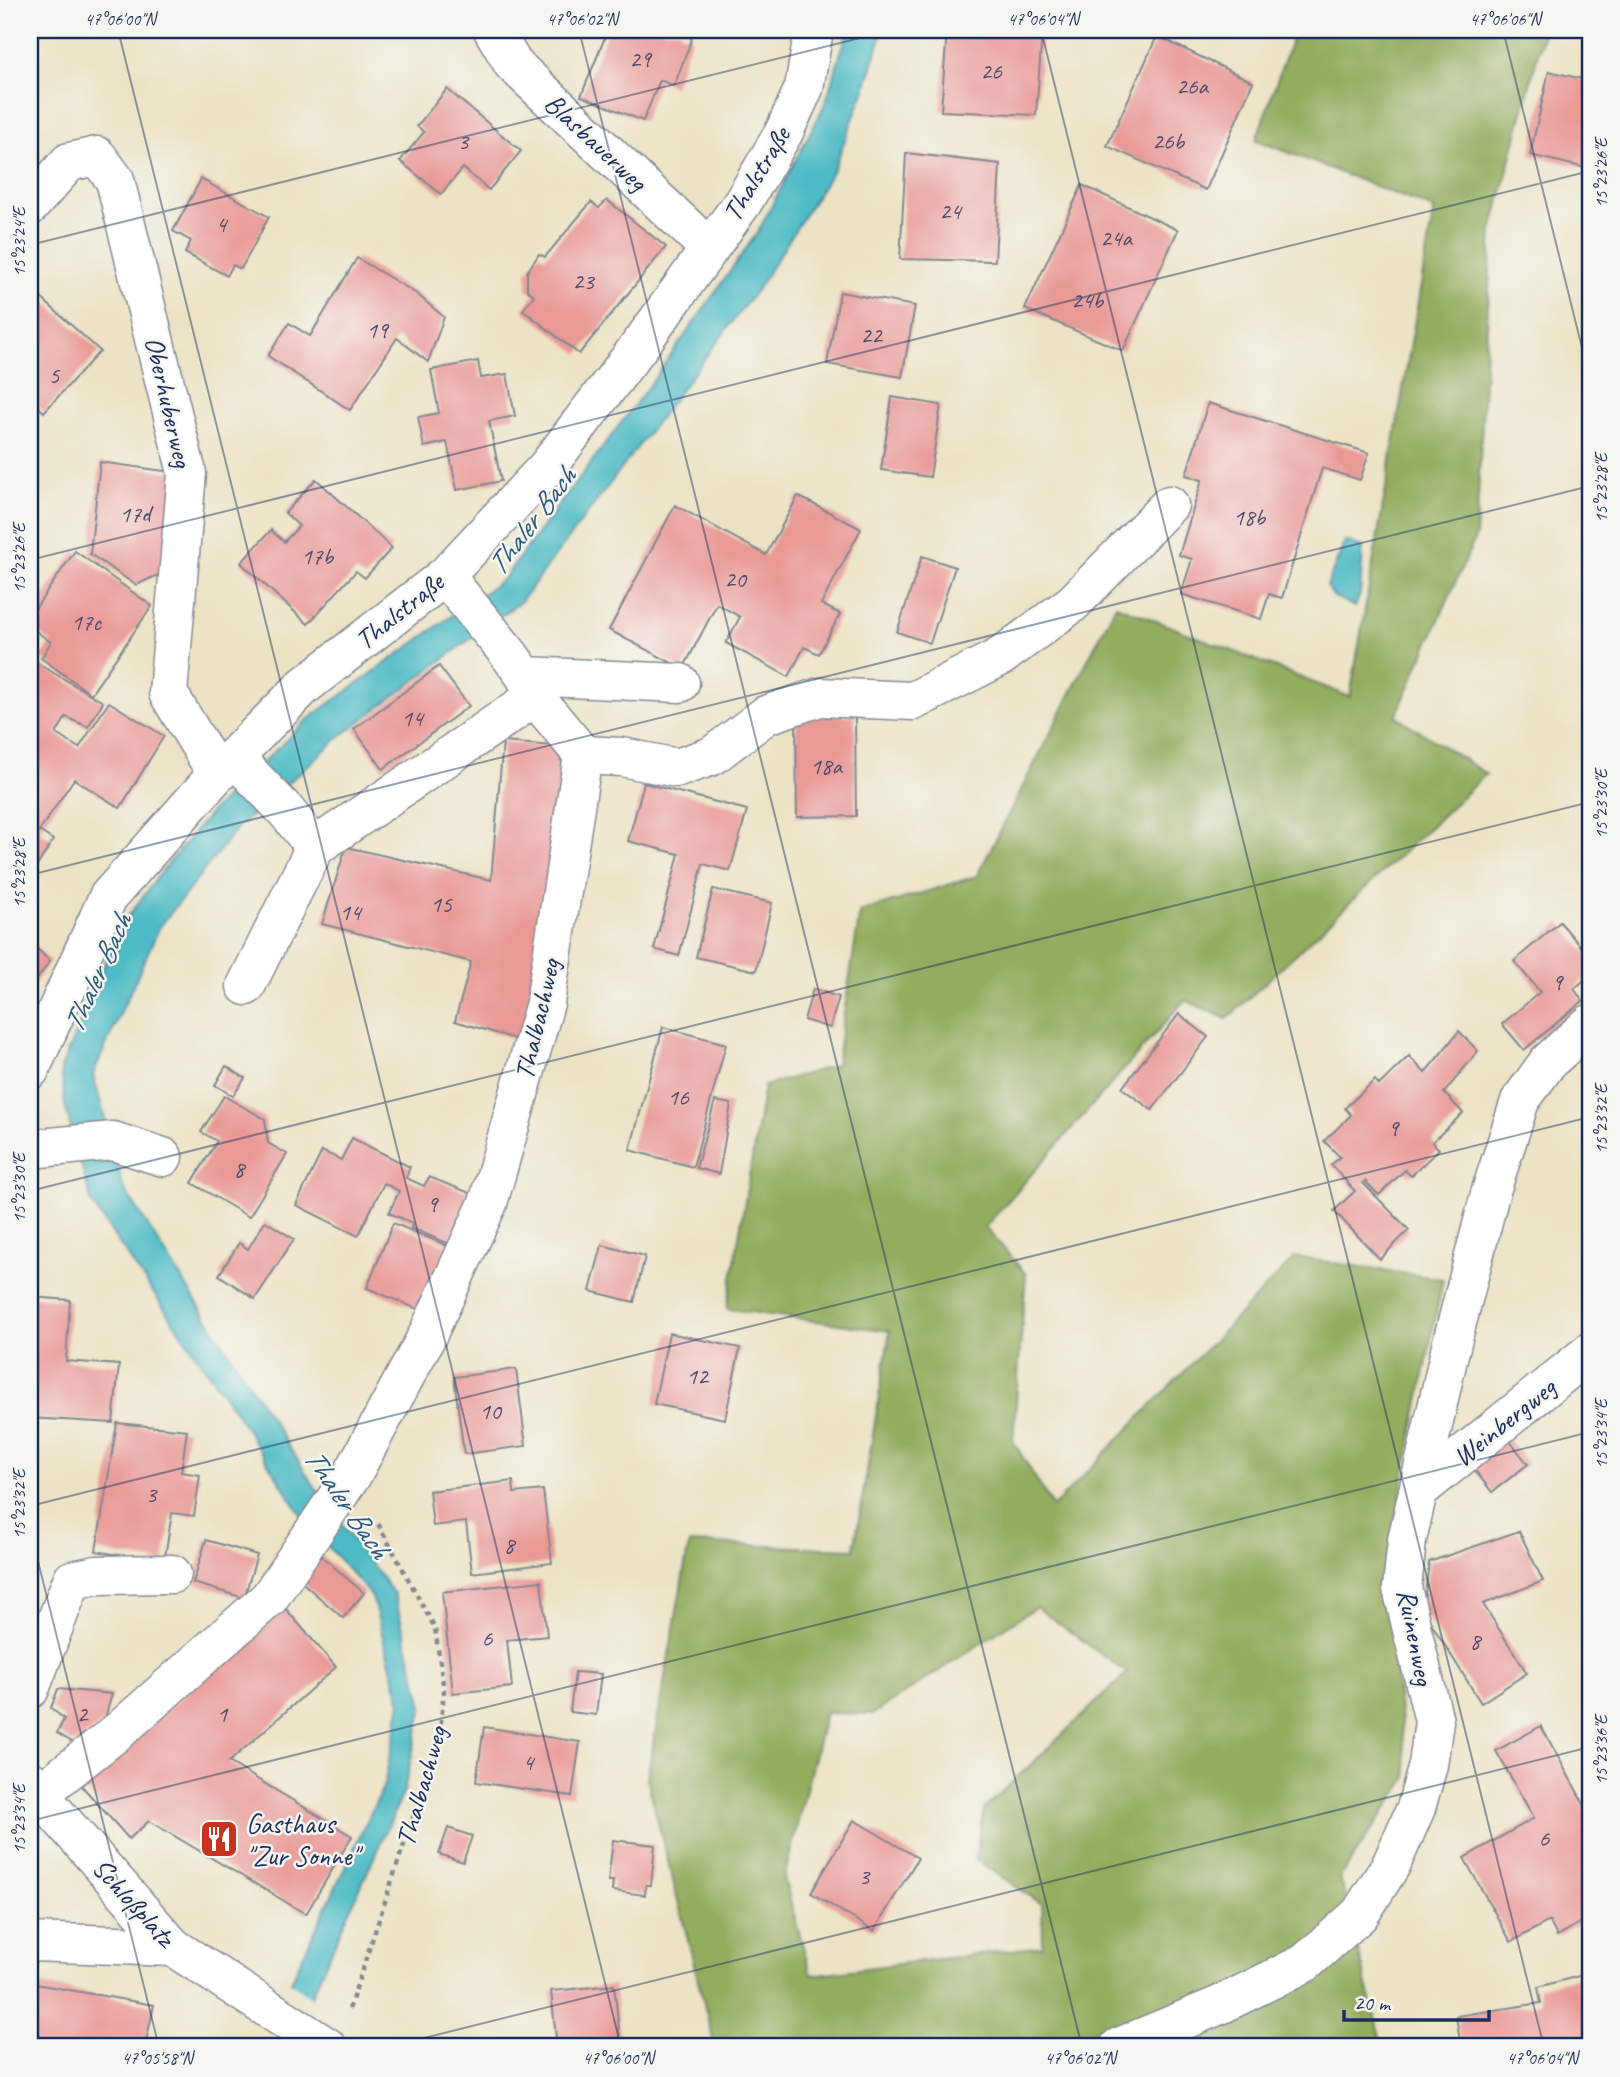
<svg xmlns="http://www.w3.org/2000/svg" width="1620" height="2077" font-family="Caveat,sans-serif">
  <rect width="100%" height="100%" fill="#f6f6f2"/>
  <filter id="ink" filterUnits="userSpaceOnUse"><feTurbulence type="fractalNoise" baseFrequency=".0143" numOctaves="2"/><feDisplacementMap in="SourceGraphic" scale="14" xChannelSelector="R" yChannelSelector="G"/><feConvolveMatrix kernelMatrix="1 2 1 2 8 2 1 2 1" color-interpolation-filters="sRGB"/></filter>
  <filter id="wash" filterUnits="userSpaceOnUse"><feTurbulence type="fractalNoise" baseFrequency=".00686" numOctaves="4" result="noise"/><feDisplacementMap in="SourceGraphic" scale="28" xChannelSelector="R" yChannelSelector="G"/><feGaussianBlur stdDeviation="1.57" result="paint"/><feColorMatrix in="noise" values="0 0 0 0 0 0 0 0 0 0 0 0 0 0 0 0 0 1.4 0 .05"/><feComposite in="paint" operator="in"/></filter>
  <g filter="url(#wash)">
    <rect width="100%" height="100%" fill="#ece3c5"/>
    <path fill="#93ac5d" stroke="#576e5e" stroke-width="2" fill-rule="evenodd" d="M1295,30h249l-52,201 -16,305 -80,180 90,58 -259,245 -42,-19 -200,227 41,47 -13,167 40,66 242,-250 148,22 -58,295 22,204 -67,99 42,168 -7,2h-660l-68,-269 42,-235 165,6 36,-218 -163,-22 37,-223 72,-21 24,-153 117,-36 139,-271 234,92 84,-488 -178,-69zM1036,1607l91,66 -143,136 -9,50 67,45 1,42 -232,29 -27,-97 41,-165 48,1z"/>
    <g fill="#4dbbc5" stroke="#347592" stroke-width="2">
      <path d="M848,30h35l-19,62 -31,78 -72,114 -240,317 -179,134 -104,92 -79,101 -66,146 30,113 195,305 76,102 29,112 -19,85 -116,256h-28l124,-262 17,-82 -29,-106 -70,-81 -68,-106 -142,-206 -27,-98 -4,-38 59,-141 42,-56 50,-60 95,-91 196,-141 152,-201 104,-148 66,-126z"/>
      <path d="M1345,541l18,6 -3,47 -5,13 -22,-11 -6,-10z"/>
    </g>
    <path fill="#ece3c5" d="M288,1981l26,18 -22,48h-35z"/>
    <g id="blocks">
      <g fill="#e99a97">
        <path d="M608,30h73l-2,3 13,5 -18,48 -14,-6 -17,41 -62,-25z"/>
        <path d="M947,30l95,2 -6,83 -95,-4z"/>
        <path d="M1157,36l96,46 -47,108 -99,-44z"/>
        <path d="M1549,71l41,10v88l-60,-14z"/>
        <path d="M447,89l74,62 -32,39 -26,-22 -22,26 -41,-33 24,-29 -7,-6z"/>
        <path d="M906,153l94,11 -5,97 -95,-2z"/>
        <path d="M201,179l68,38 -28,52 -8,-4 -6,11 -42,-23 6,-12 -18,-10z"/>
        <path d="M1082,185l96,45 -55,121 -98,-42z"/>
        <path d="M607,200l59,47 -87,107 -56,-44 11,-15 -7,-5v-18l12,-18 6,3 46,-55 8,6z"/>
        <path d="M357,258l60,36 27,23 -16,45 -31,-24 -47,72 -82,-54 21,-33 21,13z"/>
        <path d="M840,292l75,14 -13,71 -75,-13z"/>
        <path d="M39,296l61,55 -56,61 -14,-13v-93z"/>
        <path d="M478,361l3,17 26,-4 8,42 -26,5 12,60 -44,9 -10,-48 -23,5 -6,-30 21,-4 -8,-43z"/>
        <path d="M892,397l49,8 -11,72 -49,-7z"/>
        <path d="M1208,403l161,50 -9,27 -38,-12 -40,130 -13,-4 -8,25 -80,-25 11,-35 -13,-4 23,-75 -16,-5z"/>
        <path d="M100,462l79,11 -8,96 -35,16 -46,-31z"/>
        <path d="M316,479l76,69 -27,30 -9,-7 -48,53 -67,-61 30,-33 13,12 15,-16 -14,-13z"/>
        <path d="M798,496l63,33 -40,75 19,10 -21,40 -15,-7 -15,30 -63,-34 14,-26 -23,-13 -34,65 -74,-39 66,-125 91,50z"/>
        <path d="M1589,506h1v26h-5z"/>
        <path d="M75,551l77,55 -61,88 -50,-36 10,-16 -21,-15v-11z"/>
        <path d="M922,556l33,11 -25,76 -33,-11z"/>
        <path d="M30,659l73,43 -15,25 -22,-10 -10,17 23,14 30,-46 55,34 -44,72 -46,-29 -35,52 14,9 -15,24 -8,-6z"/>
        <path d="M439,666l30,40 -86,63 -29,-40z"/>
        <path d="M855,715l1,101 -59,1 -1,-101z"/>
        <path d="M503,742l51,4 13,26 -45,269 -67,-20 16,-59 -149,-38 24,-77 145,33z"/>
        <path d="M644,783l103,27 -17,61 -27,-7 -24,92 -25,-7 25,-95 -51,-13z"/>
        <path d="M713,889l59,14 -16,68 -60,-14z"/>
        <path d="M1560,922l30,35v18l-16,14 9,12 -59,49 -22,-26 38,-32 -26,-31z"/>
        <path d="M30,942l20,19 -20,28z"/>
        <path d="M813,989l26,8 -9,31 -26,-8z"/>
        <path d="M1179,1014l29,23 -56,73 -30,-22z"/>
        <path d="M663,1027l63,17 -33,123 -63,-17z"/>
        <path d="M1459,1031l19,20 -34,42 19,20 -31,29 7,7 -28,27 -6,-6 -26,25 -14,-14 -2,2 46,47 -29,29 -46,-48 21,-20 -24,-26 9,-8 -16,-16 27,-26 -6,-7 30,-28 4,5 30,-29 16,17z"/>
        <path d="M226,1066l19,12 -12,18 -18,-11z"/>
        <path d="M224,1096l41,23 3,24 19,11 -38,63 -57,-34 25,-42 -16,-9z"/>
        <path d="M715,1101l16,3 -12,70 -23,-6z"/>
        <path d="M352,1138l58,29 -4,11 18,8 5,-9 46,18 -21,51 -43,-18 2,-5 -24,-10 10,-22 -15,-8 -26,53 -62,-31 26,-54 19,9z"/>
        <path d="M265,1221l29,18 -39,60 -36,-24 20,-32 9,6z"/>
        <path d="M393,1223l60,25 -26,65 -60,-25z"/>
        <path d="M602,1245l43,11 -11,46 -44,-11z"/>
        <path d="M30,1297l40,3 -4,61 53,4 -6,58 -83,-5z"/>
        <path d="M669,1333l71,15 -15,71 -71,-15z"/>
        <path d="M516,1369l10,77 -62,8 -10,-77z"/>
        <path d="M117,1423l70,7 -6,42 19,3 -6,41 -22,-3 -8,50 -68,-12z"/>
        <path d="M1508,1439l20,25 -36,28 -19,-24z"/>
        <path d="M513,1481l1,12 29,-3 9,73 -80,10 -6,-51 -33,4 -4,-35z"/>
        <path d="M1519,1531l24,50 -60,23 44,69 -46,30 -58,-93 6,-48z"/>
        <path d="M206,1540l51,15 -13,43 -51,-15z"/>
        <path d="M318,1553l46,40 -21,25 -46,-40z"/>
        <path d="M541,1581l6,55 -40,4 5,47 -59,6 -11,-101z"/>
        <path d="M284,1607l52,60 -107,95 123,74 -46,78 -157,-93 -20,18 -48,-54z"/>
        <path d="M575,1672l26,2 -5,41 -26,-3z"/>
        <path d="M58,1689l54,5 -8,28 -30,21 -17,-10 7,-14 -13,-11z"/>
        <path d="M1541,1726l49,89v79l-2,2 2,4v17l-33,19 -8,-15 -38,21 -47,-84 70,-40 -38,-67z"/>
        <path d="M484,1727l96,15 -8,54 -96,-14z"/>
        <path d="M854,1820l64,38 -44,73 -63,-38z"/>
        <path d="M448,1828l24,8 -9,26 -24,-8z"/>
        <path d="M613,1840l42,5 -4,40h-5l-1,10 -33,-4 1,-10h-5z"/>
        <path d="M1590,1973v74h-129l-5,-31 85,-13 -3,-16z"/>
        <path d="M30,1983l124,22 -9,42h-115z"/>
        <path d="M614,1985l7,62h-64l-6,-56z"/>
      </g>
    </g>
  </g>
  <g filter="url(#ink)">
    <use href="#blocks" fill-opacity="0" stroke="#848992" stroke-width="2"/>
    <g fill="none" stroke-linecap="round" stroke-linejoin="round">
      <defs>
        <g id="minor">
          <path d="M493,30l20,34 196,184"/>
          <path d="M30,206l39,-44 28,-6 18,24 72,293 -19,220 49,81"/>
          <path d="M525,676l155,7"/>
          <path d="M583,755l39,2 55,11 35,-12 54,-41 54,-18 93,4 87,-44 73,-54 96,-98"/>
          <path d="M234,757l52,54 29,36 220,-150"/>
          <path d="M246,986l69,-139"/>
          <path d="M30,1149l83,-8 50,16"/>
          <path d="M1418,1491l172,-139"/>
          <path d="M30,1689l42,-109 25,-5 75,-1"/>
          <path d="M39,1794l82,-65 148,-131 83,-123 75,-139 61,-133 57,-200 38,-248 -48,-58 -10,-21 -17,-23 -63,-77"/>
          <path d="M30,1942l143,5"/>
          <path d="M1119,2047l101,-42 85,-42 55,-49 31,-49 25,-57 12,-43 6,-44 -32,-133 5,-48 43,-190 40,-156 30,-93 28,-39 42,-38"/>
        </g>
        <g id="major">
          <path d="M30,1070l78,-173 109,-123 87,-88 141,-110 102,-109 96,-126 100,-139 41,-70 20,-44 10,-58"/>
          <path d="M30,1780l9,14 134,153 154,100"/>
        </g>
      </defs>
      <use href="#minor" stroke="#848992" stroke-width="41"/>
      <use href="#major" stroke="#848992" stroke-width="41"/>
      <path stroke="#848992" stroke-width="4.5" stroke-dasharray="5 5" stroke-linecap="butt" d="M349,2009l90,-269 5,-49 -9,-63 -59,-108"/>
      <use href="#minor" stroke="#fff" stroke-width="38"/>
      <use href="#major" stroke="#fff" stroke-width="38"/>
    </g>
  </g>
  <path fill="none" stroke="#1b2f5e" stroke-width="2" stroke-opacity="0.45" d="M118,30l503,2017M579,30l503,2017M1041,30l503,2017M1503,30l87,350M30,245l862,-215M30,560l1560,-389M30,875l1560,-389M30,1191l1560,-389M30,1506l1560,-389M30,1529l129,518M30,1821l1560,-389M388,2047l1202,-300"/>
  <defs>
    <symbol id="restaurant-square" viewBox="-11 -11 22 22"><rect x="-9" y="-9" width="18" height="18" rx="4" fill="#c8321e" stroke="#f6f6f2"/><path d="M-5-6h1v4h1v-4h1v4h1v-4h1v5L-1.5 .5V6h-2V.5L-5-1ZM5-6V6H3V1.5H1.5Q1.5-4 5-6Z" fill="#fff"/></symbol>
  </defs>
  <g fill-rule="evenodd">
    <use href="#restaurant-square" x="197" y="1817" width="44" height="44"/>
  </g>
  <g text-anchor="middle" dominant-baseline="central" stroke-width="5" stroke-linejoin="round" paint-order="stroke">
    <g font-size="24" fill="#4e4a6c">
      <text x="640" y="59">29</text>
      <text x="991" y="71">26</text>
      <text x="1192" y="86">26a</text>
      <text x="463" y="141">3</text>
      <text x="1168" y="141">26b</text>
      <text x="950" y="211">24</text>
      <text x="221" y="224">4</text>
      <text x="1116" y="238">24a</text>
      <text x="583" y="281">23</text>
      <text x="1087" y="300">24b</text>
      <text x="377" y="330">19</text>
      <text x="871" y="335">22</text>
      <text x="54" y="375">5</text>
      <text x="135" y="514">17d</text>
      <text x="1249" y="517">18b</text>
      <text x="317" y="556">17b</text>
      <text x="735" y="579">20</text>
      <text x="86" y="622">17c</text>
      <text x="412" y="718">14</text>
      <text x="826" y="766">18a</text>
      <text x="441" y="904">15</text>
      <text x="350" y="912">14</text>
      <text x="1557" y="982">9</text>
      <text x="678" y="1097">16</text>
      <text x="1393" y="1128">9</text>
      <text x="239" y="1169">8</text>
      <text x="432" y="1204">9</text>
      <text x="697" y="1376">12</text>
      <text x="490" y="1411">10</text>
      <text x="151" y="1494">3</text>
      <text x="509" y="1545">8</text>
      <text x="487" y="1638">6</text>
      <text x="1475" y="1641">8</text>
      <text x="82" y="1714">2</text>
      <text x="222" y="1714">1</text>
      <text x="528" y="1762">4</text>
      <text x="1544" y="1838">6</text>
      <text x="864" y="1876">3</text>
    </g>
    <g font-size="28" fill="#1b2f5e" stroke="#f6f6f2">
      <text transform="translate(596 142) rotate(43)">Blasbauerweg</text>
      <text transform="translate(756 174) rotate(-59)">Thalstraße</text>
      <text transform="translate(169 402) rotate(77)">Oberhuberweg</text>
      <text transform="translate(399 611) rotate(-39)">Thalstraße</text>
      <text transform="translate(537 1019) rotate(-77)">Thalbachweg</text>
      <text transform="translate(1504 1422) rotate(-39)">Weinbergweg</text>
      <text transform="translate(1416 1637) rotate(79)">Ruinenweg</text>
      <text transform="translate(421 1786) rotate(-74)">Thalbachweg</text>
      <text transform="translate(134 1902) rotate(48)">Schloßplatz</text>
    </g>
    <g font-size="28" fill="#1b2f5e" stroke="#f6f6f2" text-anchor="start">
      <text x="246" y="1823">Gasthaus<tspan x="246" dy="32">"Zur Sonne"</tspan></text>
    </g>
    <g font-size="30" font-style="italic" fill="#2a597d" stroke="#f6f6f2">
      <text transform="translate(531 521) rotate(-53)">Thaler Bach</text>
      <text transform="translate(97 973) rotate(-66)">Thaler Bach</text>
      <text transform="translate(347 1503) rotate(55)">Thaler Bach</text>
    </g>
  </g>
  <rect width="1620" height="2077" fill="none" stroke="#f6f6f2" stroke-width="77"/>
  <path d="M1344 2010v10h145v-10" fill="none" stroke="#1b2f5e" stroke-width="3.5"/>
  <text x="1354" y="2010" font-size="21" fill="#1b2f5e" stroke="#f6f6f2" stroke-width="5" paint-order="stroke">20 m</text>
  <rect x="38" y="38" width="1544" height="2000" fill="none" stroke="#1b2f5e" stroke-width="2.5"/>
  <g font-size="18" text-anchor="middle" fill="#1b2f5e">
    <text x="120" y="25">47°06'00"N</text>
    <text x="582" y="25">47°06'02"N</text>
    <text x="1043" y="25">47°06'04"N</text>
    <text x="1505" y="25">47°06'06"N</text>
    <text transform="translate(1601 173) rotate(-90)" y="6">15°23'26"E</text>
    <text transform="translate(19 242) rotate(-90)" y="6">15°23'24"E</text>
    <text transform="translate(1601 488) rotate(-90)" y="6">15°23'28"E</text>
    <text transform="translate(19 558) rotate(-90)" y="6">15°23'26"E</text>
    <text transform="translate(1601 804) rotate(-90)" y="6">15°23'30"E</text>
    <text transform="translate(19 873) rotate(-90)" y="6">15°23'28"E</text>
    <text transform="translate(1601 1119) rotate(-90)" y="6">15°23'32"E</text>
    <text transform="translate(19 1188) rotate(-90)" y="6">15°23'30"E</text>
    <text transform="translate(1601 1434) rotate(-90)" y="6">15°23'34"E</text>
    <text transform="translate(19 1504) rotate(-90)" y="6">15°23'32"E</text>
    <text transform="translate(1601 1750) rotate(-90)" y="6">15°23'36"E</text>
    <text transform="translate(19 1819) rotate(-90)" y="6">15°23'34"E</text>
    <text x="157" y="2064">47°05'58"N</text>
    <text x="618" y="2064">47°06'00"N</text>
    <text x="1080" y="2064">47°06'02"N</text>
    <text x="1542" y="2064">47°06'04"N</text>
  </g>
</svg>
